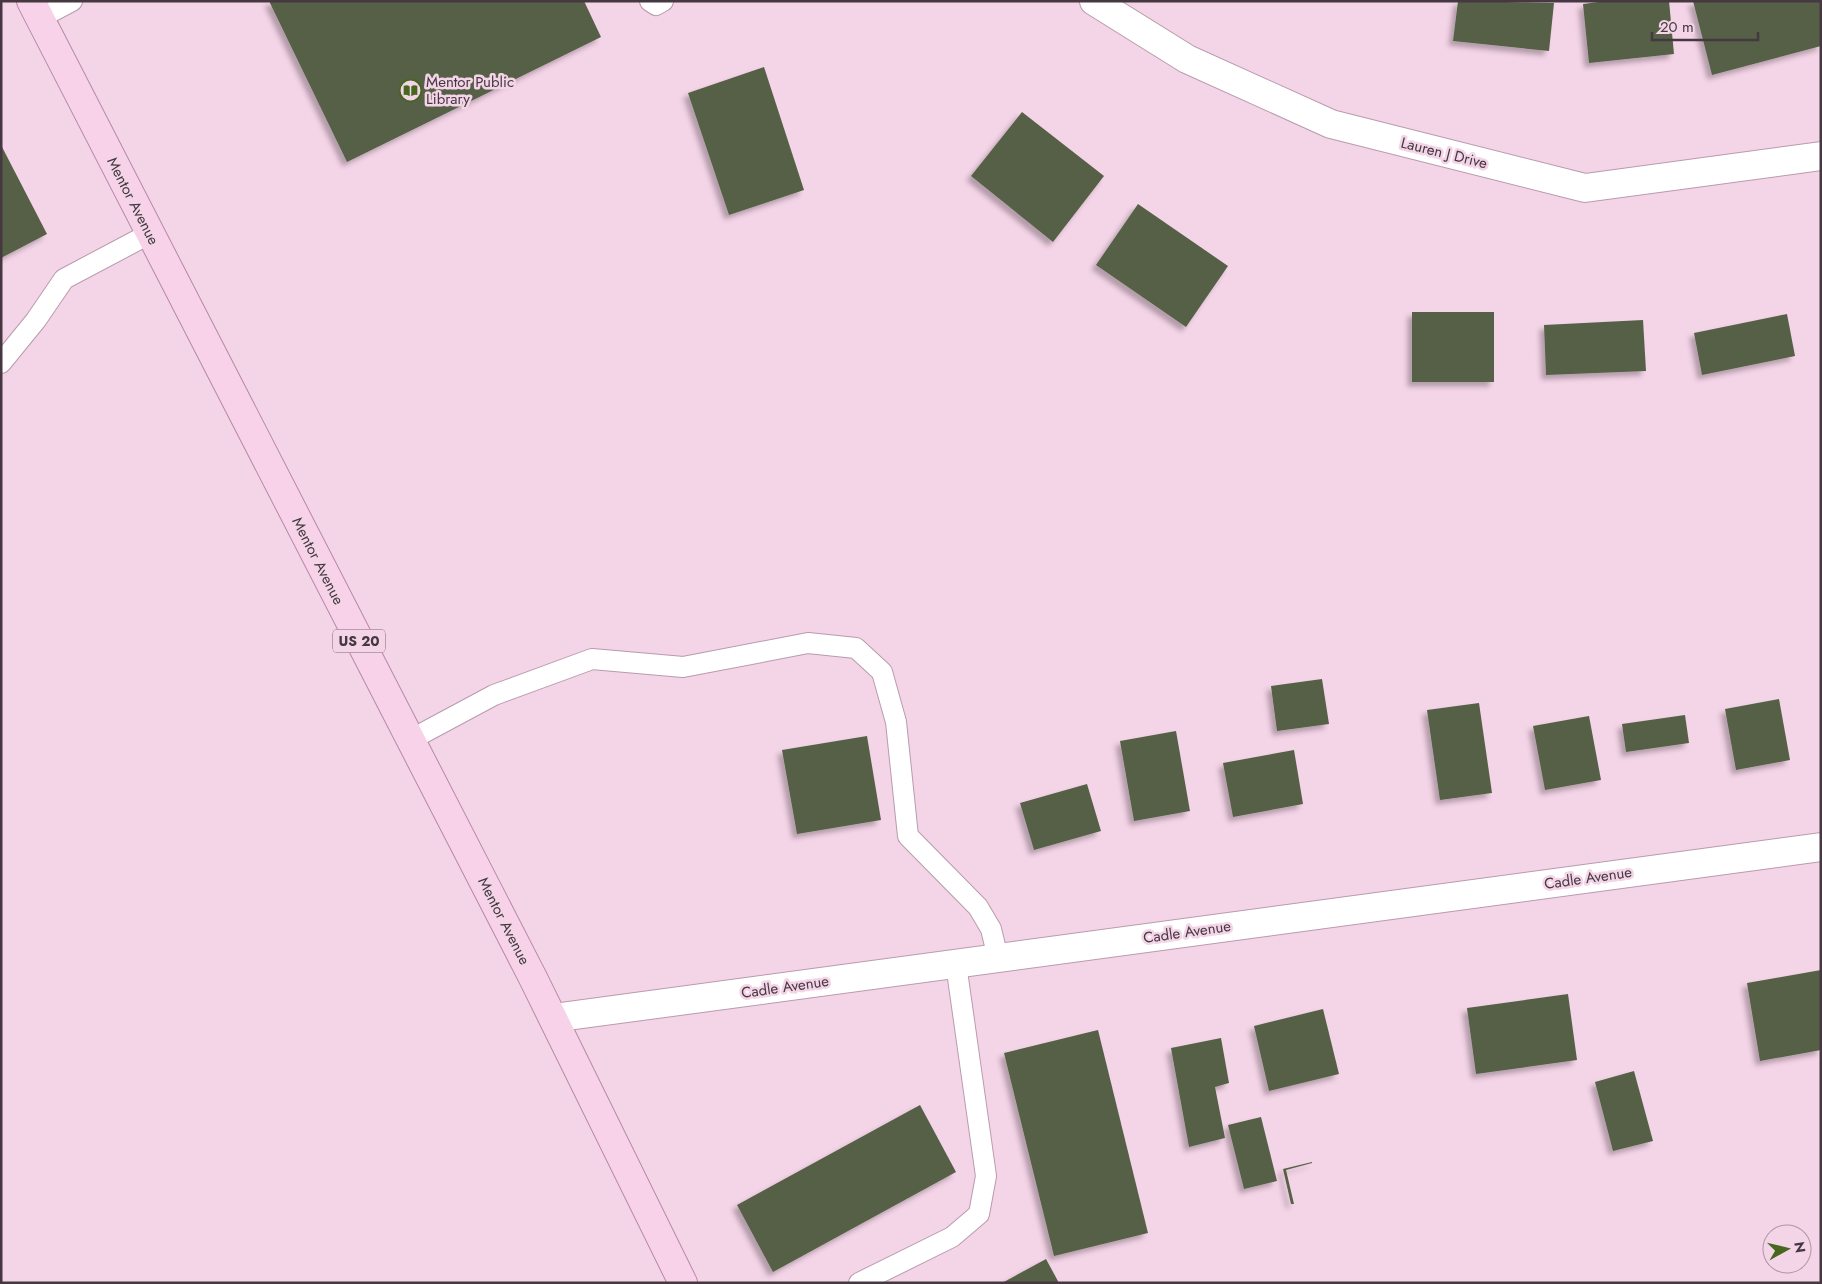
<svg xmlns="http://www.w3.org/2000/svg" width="1822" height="1284" viewBox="0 0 1822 1284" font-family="Jost,sans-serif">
	<defs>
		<filter id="shadow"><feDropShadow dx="-4.5" dy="4.5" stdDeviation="2.5" flood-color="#0004"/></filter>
	</defs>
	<rect width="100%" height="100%" fill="#f4d4e7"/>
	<g fill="#546147" filter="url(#shadow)">
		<polygon points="269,1 584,1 601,37 347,162"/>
		<polygon points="1458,1 1554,3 1549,51 1453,41"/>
		<polygon points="1606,1 1669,1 1674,54 1589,63 1583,4"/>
		<polygon points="1693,1 1821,1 1821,46 1712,75"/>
		<polygon points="764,67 804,190 729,215 688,93"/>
		<polygon points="1022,112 1104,176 1053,242 971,176"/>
		<polygon points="1,145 47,234 1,258"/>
		<polygon points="1138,204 1228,266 1186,327 1096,265"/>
		<rect x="1412" y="312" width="82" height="70"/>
		<polygon points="1787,314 1795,356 1702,375 1694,333"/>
		<polygon points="1643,320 1646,371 1546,375 1544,325"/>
		<polygon points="1322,679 1329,724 1277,731 1271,686"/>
		<polygon points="1779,699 1790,760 1736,770 1725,709"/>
		<polygon points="1479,703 1492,793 1440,800 1427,710"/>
		<polygon points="1685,715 1689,743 1626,752 1622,724"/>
		<polygon points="1589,716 1601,780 1545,790 1533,726"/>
		<polygon points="1176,731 1190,811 1134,821 1120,741"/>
		<polygon points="867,736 881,820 797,834 782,750"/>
		<polygon points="1294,750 1303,804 1233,817 1223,763"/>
		<polygon points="1087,784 1101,831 1034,850 1020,803"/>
		<polygon points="1821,970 1821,1050 1760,1061 1747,983"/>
		<polygon points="1568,994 1577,1060 1476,1074 1467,1008"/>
		<polygon points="1323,1009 1339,1074 1269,1091 1254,1026"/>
		<polygon points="1098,1030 1148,1233 1054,1256 1004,1053"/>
		<polygon points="1221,1038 1229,1083 1215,1087 1225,1138 1189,1147 1171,1048"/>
		<polygon points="1634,1071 1653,1141 1613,1151 1595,1082"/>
		<polygon points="920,1105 956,1172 773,1272 737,1205"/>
		<polygon points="1261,1117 1277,1181 1244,1189 1228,1125"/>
		<polygon points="1312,1162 1312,1163 1286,1170 1294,1204 1291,1204 1283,1169"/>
		<polygon points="1046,1259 1059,1283 1002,1283"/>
	</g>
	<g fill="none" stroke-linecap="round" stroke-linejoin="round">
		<defs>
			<g id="lane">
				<polyline points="650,1 656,5 663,1"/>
				<polyline points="40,18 72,1"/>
				<polyline points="1,363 36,320 64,279 149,234"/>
				<polyline points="410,740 494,695 592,659 683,667 808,643 856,648 882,672 896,722 908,836 978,907 991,929 998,958"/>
				<polyline points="859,1283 952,1237 979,1214 986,1176 956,964"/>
			</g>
			<g id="street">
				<polyline points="1094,1 1187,59 1331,124 1585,188 1821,156"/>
				<polyline points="553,1018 1821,847"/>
			</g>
			<polyline id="primary" points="31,1 533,978 683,1283"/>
		</defs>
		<use href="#lane" stroke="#b99bad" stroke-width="22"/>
		<use href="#street" stroke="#b99bad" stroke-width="30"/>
		<use href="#primary" stroke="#b689a5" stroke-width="30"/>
		<use href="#lane" stroke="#fff" stroke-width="20"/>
		<use href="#street" stroke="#fff" stroke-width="28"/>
		<use href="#primary" stroke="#f8d2e9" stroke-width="28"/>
	</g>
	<defs>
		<symbol id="library-ring" viewBox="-11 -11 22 22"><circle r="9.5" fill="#f4d4e7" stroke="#46671d" stroke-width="1.5"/><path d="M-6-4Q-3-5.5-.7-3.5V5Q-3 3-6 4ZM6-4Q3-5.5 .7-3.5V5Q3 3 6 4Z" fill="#46671d"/></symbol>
	</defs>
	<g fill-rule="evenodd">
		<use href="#library-ring" x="398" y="78" width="25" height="25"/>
	</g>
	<g text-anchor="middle" stroke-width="5" stroke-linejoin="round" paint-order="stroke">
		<rect fill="#f4d4e7" stroke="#7a6772" stroke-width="1" x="333" y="629.5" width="52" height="23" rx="4"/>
		<g font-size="14" font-weight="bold" fill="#453840">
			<text x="359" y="646">US 20</text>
		</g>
		<g font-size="15" fill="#453840" stroke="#f4d4e7" text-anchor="start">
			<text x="426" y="87">Mentor Public<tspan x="426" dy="17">Library</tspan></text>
		</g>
		<g font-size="15" fill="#453840" stroke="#f4d4e7">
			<text transform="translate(1444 153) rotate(14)" y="5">Lauren J Drive</text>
			<text transform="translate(133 201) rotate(63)" y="5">Mentor Avenue</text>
			<text transform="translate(318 561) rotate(63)" y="5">Mentor Avenue</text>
			<text transform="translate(1588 878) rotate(-8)" y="5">Cadle Avenue</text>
			<text transform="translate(504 921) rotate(63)" y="5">Mentor Avenue</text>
			<text transform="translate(1187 932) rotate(-8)" y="5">Cadle Avenue</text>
			<text transform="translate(785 987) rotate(-8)" y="5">Cadle Avenue</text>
		</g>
	</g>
	<rect width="1822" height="1284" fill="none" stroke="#453840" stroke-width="5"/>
	<g transform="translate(1787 1249) rotate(82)"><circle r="24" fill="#f4d4e7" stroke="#ae96a4"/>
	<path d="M0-4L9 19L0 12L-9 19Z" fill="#46671d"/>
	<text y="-8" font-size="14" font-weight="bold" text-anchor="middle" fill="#453840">N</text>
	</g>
	<path d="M1652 32v8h106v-8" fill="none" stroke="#453840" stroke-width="2.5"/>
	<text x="1660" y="32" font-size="15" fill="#453840" stroke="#f4d4e7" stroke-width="4" paint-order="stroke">20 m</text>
</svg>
